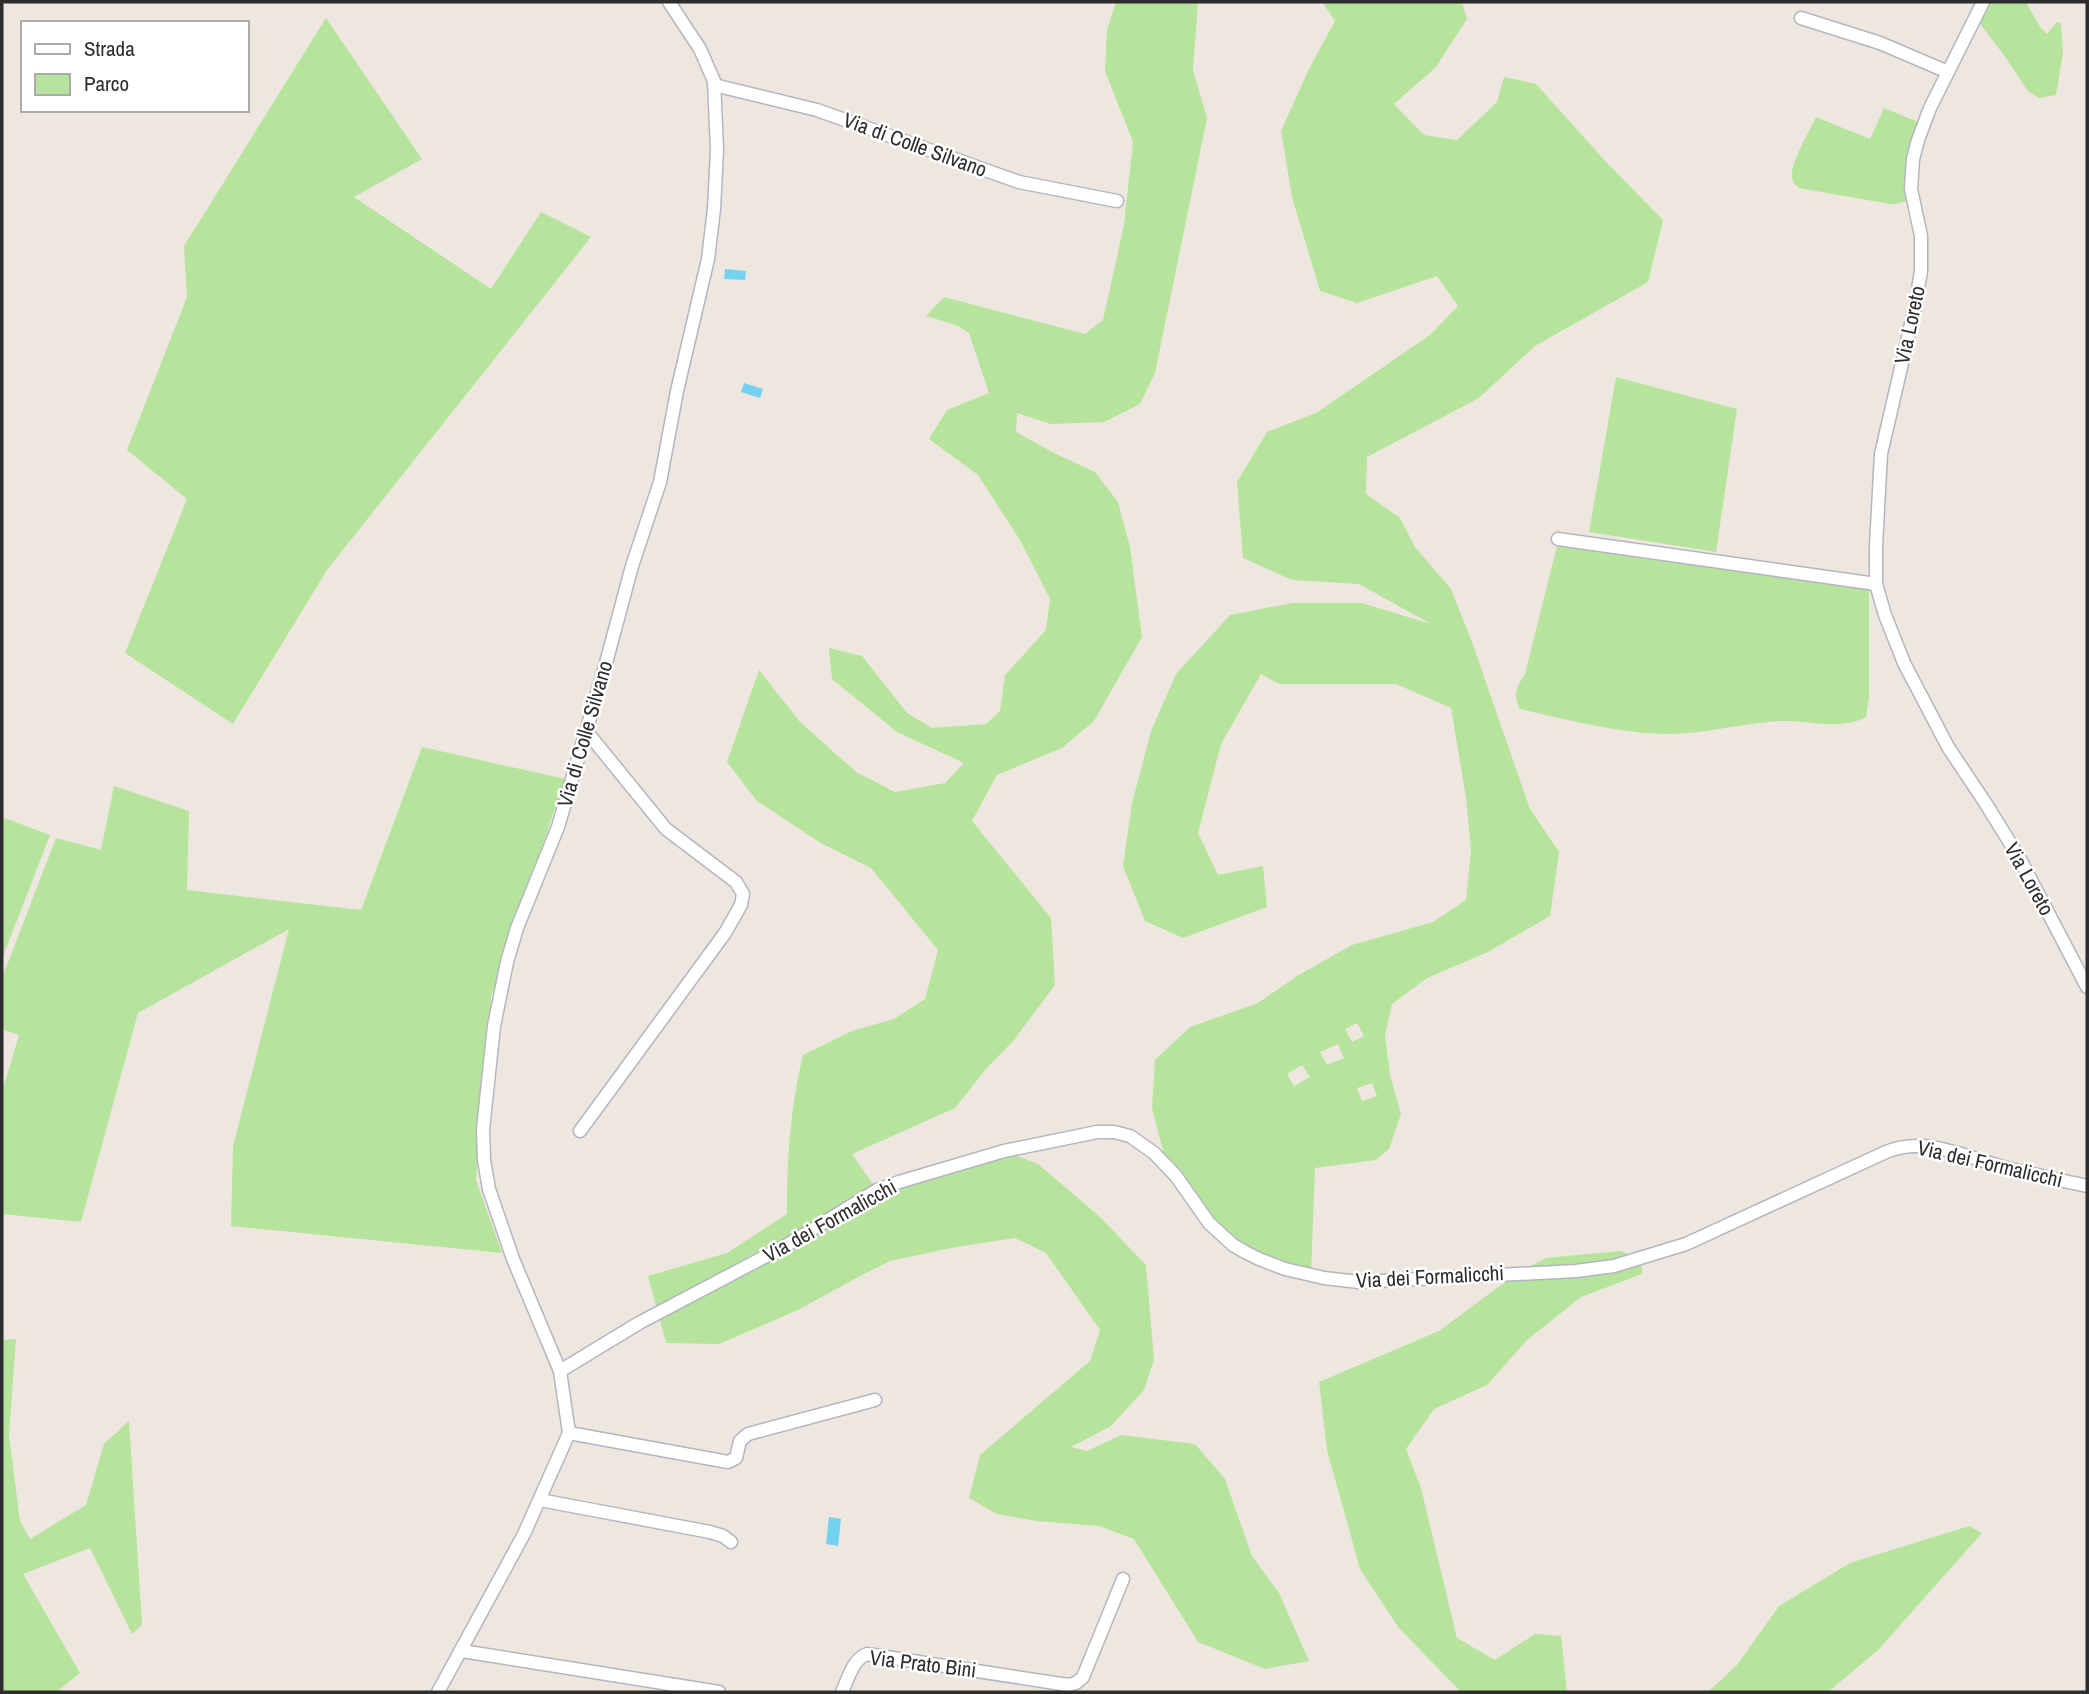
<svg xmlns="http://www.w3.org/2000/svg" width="2089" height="1694" viewBox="0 0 2089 1694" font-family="'Archivo Narrow',sans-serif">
	<rect width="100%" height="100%" fill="#eee7df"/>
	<g fill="#b7e49c" fill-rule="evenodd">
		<path d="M1116,2h82l-5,68 14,48 -52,255 -15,31 -36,18 -53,2 -34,-11 -1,19 38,21 41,19 23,30 12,45 12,90 -48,84 -32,27 -65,27 -25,46 79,97 4,67 -41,55 -28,29 -31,39 -103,46 25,36 127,-39 34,13 61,52 47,49 8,95 -10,30 -33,36 -40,21 16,4 34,-16 74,9 30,35 27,77 27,37 30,68 -44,8 -67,-27 -64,-103 -35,-13 -63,-5 -39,-7 -28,-16 11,-43 110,-94 10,-31 -54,-77 -31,-15 -64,10 -61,13 -30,15 -62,34 -79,34 -53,-1 -18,-67 79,-23 60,-39c0,-56 3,-104 16,-159l49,-24 42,-12 31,-20 13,-49 -67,-82 -52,-26 -62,-41 -30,-39 32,-92 41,52 56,50 39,20 50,-9 19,-20 -67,-31 -65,-53 -3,-31 33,8 45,57 25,15 54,-4 14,-13 5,-36 41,-45 4,-31 -30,-59 -42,-65 -49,-36 18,-29 42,-17 -20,-60 -13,-8 -30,-9 18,-19 141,37 18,-14 21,-95 9,-83 -28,-71 2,-41z"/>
		<path d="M1322,2h140l5,17 -31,48 -42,37 30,31 33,5 40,-38 7,-25 32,7 71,79 56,57 -15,62 -113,64 -56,52 -112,59 -1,37 34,24 15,29 36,42 21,53 58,167 29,43 -9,64 -62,36 -61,26 -35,26 -7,32 5,39 11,39 -12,35 -13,11 -61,8 -4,107 -78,-30 -66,-79 -15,-58 3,-48 35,-33 68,-24 39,-27 55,-31 81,-23 33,-22 5,-50 -5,-52 -15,-90 -55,-24h-117l-18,-10 -40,70 -23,89 20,42 45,-9 4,41 -84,31 -38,-17 -22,-55 9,-63 19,-72 25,-57 54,-59 62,-12h70l69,21 -72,-40 -67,-4 -49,-22 -6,-76 30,-50 49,-19 114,-78 28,-29 -21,-30 -80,27 -37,-12 -28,-94 -11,-66 28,-62 26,-48zM1357,1023l7,13 -12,6 -7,-13zM1338,1044l6,14 -17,7 -7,-13zM1302,1065l8,12 -16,9 -7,-12zM1372,1083l5,13 -15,5 -5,-13z"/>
		<polygon points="1986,2 2026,2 2040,27 2047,34 2057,22 2061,23 2063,52 2056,95 2039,98 2028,91 2006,58 1978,21"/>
		<polygon points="326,18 422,159 354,197 491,289 541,212 591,237 327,570 233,724 125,653 187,499 127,450 187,297 184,246"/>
		<path d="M1884,108l34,14 -12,32 1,43 -1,4 -10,3h-6l-91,-16c-5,-4 -8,-8 -7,-14 0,-14 18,-44 24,-57l54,22z"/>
		<polygon points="1616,377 1737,409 1716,552 1589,532"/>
		<path d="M1558,542l311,47v108l-3,20c-26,14 -58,3 -85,4 -39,2 -80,14 -118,13 -48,-2 -96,-14 -143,-25 -8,-15 -3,-22 5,-35z"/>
		<polygon points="422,747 565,779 491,997 476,1180 502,1253 231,1226 233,1146 289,929 138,1013 81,1222 2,1214 2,1092 19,1035 2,1029 2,978 56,838 101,850 114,786 189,811 187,890 361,910"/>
		<polygon points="2,817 50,835 2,959"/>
		<polygon points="1620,1251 1641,1259 1642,1274 1581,1297 1527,1340 1487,1385 1434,1409 1406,1449 1421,1488 1457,1638 1495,1660 1535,1634 1561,1636 1567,1692 1461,1692 1398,1627 1360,1569 1327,1450 1319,1382 1439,1331 1517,1273 1546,1258"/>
		<polygon points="16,1339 9,1435 20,1521 30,1539 86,1505 104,1444 129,1421 142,1625 132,1634 90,1548 23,1574 80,1673 56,1692 2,1692 2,1340"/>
		<polygon points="1969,1526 1982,1533 1878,1650 1828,1692 1708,1692 1737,1665 1779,1606 1850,1563"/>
	</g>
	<g fill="#73d2ef">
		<polygon points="725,269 746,271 745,280 724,279"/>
		<polygon points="744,383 763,389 760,398 741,392"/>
		<polygon points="829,1517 841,1519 838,1546 826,1544"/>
	</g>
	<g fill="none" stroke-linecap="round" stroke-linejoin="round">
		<defs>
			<g id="minor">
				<polyline points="1983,2 1930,108 1918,140 1913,159 1911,189 1921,236 1921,271 1915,307 1881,454 1876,546 1876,584 1885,615 1904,663 1948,747 1986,804 2020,859 2087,987"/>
				<polyline points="1801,18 1880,43 1948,72"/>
				<polyline points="714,85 817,110 1019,182 1117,201"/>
				<polyline points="1558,539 1876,584"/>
				<polyline points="580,1131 725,933 741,905 743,894 736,882 666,829 587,732"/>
				<path d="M560,1371l79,-48 148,-78 90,-55 22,-8 105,-31 93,-19h17l16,4 24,17 22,23 33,47 24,22 12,7 14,7 26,10 39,9 35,4 217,-11 38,-5 72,-22 200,-92c39,-17 82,6 121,16 27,7 53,12 80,18"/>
				<polyline points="569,1433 728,1462 736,1458 740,1441 748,1434 875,1400"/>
				<polyline points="540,1500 710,1532 723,1536 731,1542"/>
				<polyline points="462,1651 719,1692"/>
				<polyline points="438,1692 524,1534 569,1433 560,1371 513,1259 489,1189 484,1160 483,1129 494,1026 507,962 517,928 558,827 606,663 632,566 660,482 677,391 708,259 714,209 717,150 714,81 700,49 669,2"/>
				<path d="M842,1692c6,-13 11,-33 25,-38l201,31 8,-2 7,-6 40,-98"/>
			</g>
		</defs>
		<use href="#minor" stroke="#b3b6c0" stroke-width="15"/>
		<use href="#minor" stroke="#fff" stroke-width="12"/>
	</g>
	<g text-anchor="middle" stroke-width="5" stroke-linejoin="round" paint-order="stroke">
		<g font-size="21" fill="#2d2d2d" stroke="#fff">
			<text transform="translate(915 145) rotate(20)" y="7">Via di Colle Silvano</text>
			<text transform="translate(1910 325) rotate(-78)" y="7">Via Loreto</text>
			<text transform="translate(585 734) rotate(-74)" y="7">Via di Colle Silvano</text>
			<text transform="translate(2029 879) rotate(61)" y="7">Via Loreto</text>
			<text transform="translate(1990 1164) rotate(13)" y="7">Via dei Formalicchi</text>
			<text transform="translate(830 1221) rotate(-29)" y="7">Via dei Formalicchi</text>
			<text transform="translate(1430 1277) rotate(-3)" y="7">Via dei Formalicchi</text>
			<text transform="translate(923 1664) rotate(7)" y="7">Via Prato Bini</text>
		</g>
	</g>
	<rect width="2089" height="1694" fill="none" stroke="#2d2d2d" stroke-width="7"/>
	<rect x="21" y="21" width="228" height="91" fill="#ffffff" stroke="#ababab" stroke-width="2"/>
	<rect x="35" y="44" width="35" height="10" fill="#ffffff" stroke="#ababab" stroke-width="2"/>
	<text x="84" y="56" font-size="21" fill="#2d2d2d">Strada</text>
	<rect x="35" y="74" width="35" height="21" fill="#b7e49c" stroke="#ababab" stroke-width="2"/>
	<text x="84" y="91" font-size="21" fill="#2d2d2d">Parco</text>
</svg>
